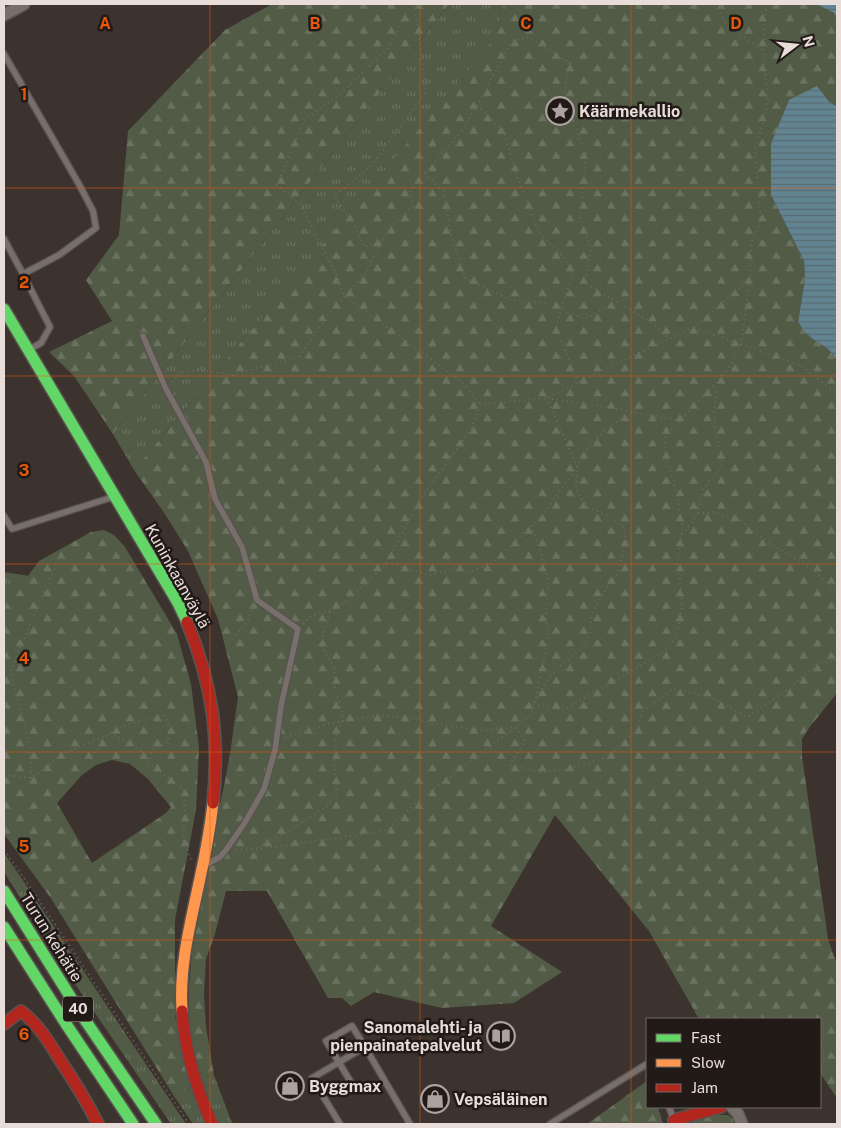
<svg xmlns="http://www.w3.org/2000/svg" width="841" height="1128" viewBox="0 0 841 1128" font-family="'Public Sans',sans-serif">
	<defs>
		<pattern id="grass-tufts" width="24" height="20" patternUnits="userSpaceOnUse" patternTransform="scale(1.25)"><rect width="24" height="20" fill="#515b46"/><path d="M3 7l-1-3M5 7V3M7 7l1-3M15 17l-1-3M17 17v-4M19 17l1-3" fill="none" stroke="#6a7260"/></pattern>
		<pattern id="forest-firs" width="22" height="20" patternUnits="userSpaceOnUse" patternTransform="scale(1.25)"><rect width="22" height="20" fill="#515b46"/><path d="M5 1l3.5 6h-7zM16 11l3.5 6h-7z" fill="#6a7260"/></pattern>
		<pattern id="water-rules" width="6" height="5" patternUnits="userSpaceOnUse" patternTransform="scale(1.25)"><rect width="6" height="5" fill="#628390"/><path d="M0 2.5h6" fill="none" stroke="#586c74"/></pattern>
	</defs>
	<rect width="100%" height="100%" fill="#3c332f"/>
	<g fill="url(#grass-tufts)">
		<polygon points="449,4 504,4 493,42 134,470 113,434"/>
		<polygon points="4,572 29,576 4,608"/>
		<polygon points="4,853 22,879 186,1124 171,1124 71,978 4,872"/>
		<polygon points="214,1075 230,1118 233,1124 218,1124 201,1076"/>
		<polygon points="191,1088 206,1124 193,1124 174,1096"/>
	</g>
	<g fill="url(#forest-firs)" fill-rule="evenodd">
		<polygon points="272,4 449,4 113,434 74,376 49,352 112,321 86,280 119,235 128,131 225,30"/>
		<path d="M504,4h312l18,9 3,6v87l-7,-3 -59,92 33,66 1,18 -7,43c3,4 6,10 10,13 10,10 25,12 29,28v330l-28,35 -7,11v17l26,183 9,25v134l-17,-25v-54h-121l-50,-88 -94,-116 -64,111 71,46 -48,31 -72,5 -68,-16 -23,14 -9,-8h-14l-61,-107h-41l-11,43 -9,25 -2,34 2,34 8,48 -13,1 -6,-22 -6,-31v-37l3,-35 25,-133 7,-32 6,-32 8,-57 -20,-78 -30,-68 -23,-37 -31,-44 358,-428z"/>
		<path d="M104,530l10,5 11,12 52,87 14,50 8,63 -3,63 -21,110v97l16,71 -17,8 -124,-199 -46,-63v-226l35,-47 52,-29zM112,760l18,4 18,15 23,28 -5,6 -74,50 -35,-60 25,-28 14,-10z"/>
		<polygon points="647,1081 647,1107 658,1107 663,1124 587,1124"/>
		<polygon points="716,1115 728,1115 737,1122 738,1124 690,1124 694,1121"/>
	</g>
	<g fill="url(#water-rules)">
		<polygon points="816,4 837,4 837,19 834,13"/>
		<path d="M817,86l13,17 7,3v257c-4,-16 -19,-18 -29,-28 -4,-3 -7,-9 -10,-13l7,-43 -1,-18 -33,-66v-51l18,-44z"/>
	</g>
	<g fill="none" stroke-linecap="round" stroke-linejoin="round">
		<defs>
			<g id="lane">
				<polyline points="4,54 80,186 93,211 96,228 59,255 23,274 4,239"/>
				<polyline points="23,274 50,327 41,343 30,349"/>
				<polyline points="143,336 166,389 206,462 215,499 242,547 257,600 298,629 281,706 275,750 264,789 244,824 226,850 220,857 205,865"/>
				<polyline points="4,516 12,529 113,497"/>
				<polyline points="352,1084 326,1041 352,1026 365,1047"/>
				<polyline points="669,1107 674,1120"/>
				<polyline points="340,1124 312,1078 365,1047 410,1124"/>
				<polyline points="550,1124 647,1064"/>
			</g>
			<g id="street">
				<polyline points="4,15 24,4"/>
				<polyline points="732,1107 738,1114 742,1124"/>
			</g>
			<g id="fast">
				<polyline points="4,309 178,603 187,622"/>
				<polyline points="4,891 83,1017 156,1124"/>
				<polyline points="4,927 68,1027 133,1124"/>
			</g>
			<path id="slow" d="M182,1011c-3,-44 8,-86 17,-128 6,-27 11,-53 14,-80"/>
			<g id="jam">
				<path d="M187,622c25,61 33,115 26,181"/>
				<path d="M182,1011c3,40 14,77 30,113"/>
				<path d="M4,1024l17,-13c17,13 28,31 39,49 14,21 27,42 38,64"/>
				<polyline points="675,1124 674,1120 721,1107"/>
			</g>
		</defs>
		<use href="#lane" stroke="#5a524f" stroke-width="8"/>
		<use href="#street" stroke="#5a524f" stroke-width="14"/>
		<use href="#fast" stroke="#5a524f" stroke-width="14"/>
		<use href="#slow" stroke="#5a524f" stroke-width="14"/>
		<use href="#jam" stroke="#5a524f" stroke-width="14"/>
		<g stroke="#6f6966" stroke-width="2" stroke-dasharray="1 4" stroke-linecap="butt">
			<polyline points="411,4 389,47 340,94 304,120 277,185 300,204 336,274 344,296 461,381 480,404"/>
			<polyline points="715,4 724,20 763,52"/>
			<polyline points="766,4 763,52 768,102 755,150 761,220 751,244 750,279 741,344 800,365 837,394"/>
			<polyline points="425,173 443,191 452,238 465,278 510,300 546,303 585,319 617,302"/>
			<polyline points="381,241 364,247 352,221 334,196 371,166 426,92 417,21 412,4"/>
			<polyline points="172,382 180,372 203,370 232,375 299,357 330,312 364,276 388,229 413,206 410,190 462,131 477,105"/>
			<polyline points="578,383 556,326 574,268 539,232 516,174 504,132 477,105 513,40 528,37 570,63 563,99 586,153 580,218 591,248 585,283 649,321 669,338"/>
			<polyline points="547,398 612,408 680,421"/>
			<polyline points="698,513 715,512 741,520 752,531 816,572 837,593"/>
			<polyline points="682,534 691,524 698,513 703,490 708,482 721,468 722,455 716,436 714,412 717,382"/>
			<polyline points="387,563 431,575 457,567 467,573 493,563 532,525 543,515 577,467 547,398"/>
			<polyline points="303,624 311,616 337,609 384,567 420,500 471,429 481,404 547,398 602,370 693,328 750,279"/>
			<polyline points="232,639 247,623 254,606"/>
			<polyline points="534,702 546,682 560,666 583,647 590,632 592,613 604,592 618,573 626,539 623,527 609,516 586,506 576,490 577,467 588,448 603,432 619,420 634,412"/>
			<polyline points="533,704 564,710 662,653 676,638 682,605 681,587 677,565 683,526 674,481 664,454 666,435 717,382 729,368 741,344 693,328"/>
			<polyline points="110,733 140,749 148,762"/>
			<polyline points="285,737 329,724 378,715 416,719 434,724 485,731 515,727 525,741 510,765 539,772 566,770 609,757 637,730 642,712 674,688 717,700 747,717 790,688 817,664 837,660"/>
			<polyline points="4,775 31,778 64,753 106,736 124,725 164,716 171,729 168,742 152,750 148,762 183,789 185,812 183,840 191,859"/>
			<polyline points="31,778 30,744 10,672 61,552"/>
			<polyline points="258,847 284,834 326,807 337,794 334,768 336,753 335,739 342,722 342,709 340,703 335,691 334,667 321,646 324,632 331,610"/>
			<polyline points="4,850 26,881 189,1124"/>
			<polyline points="236,850 276,847 387,830 421,798 457,772 532,714 548,642 546,610 548,579 532,525"/>
		</g>
		<use href="#lane" stroke="#776f6c" stroke-width="5.5"/>
		<use href="#street" stroke="#776f6c" stroke-width="11"/>
		<use href="#fast" stroke="#63d668" stroke-width="11"/>
		<use href="#slow" stroke="#ff974d" stroke-width="11"/>
		<use href="#jam" stroke="#b3261e" stroke-width="11"/>
	</g>
	<path fill="none" stroke="#e8590c" stroke-width="1" stroke-opacity="0.55" d="M210,4v1120M420,4v1120M631,4v1120M4,188h833M4,376h833M4,564h833M4,752h833M4,940h833"/>
	<defs>
		<symbol id="sight-ring" viewBox="-11 -11 22 22"><circle r="9.5" fill="#221a17" stroke="#aca29e" stroke-width="1.5"/><path d="M0-6L1.8-2.2L6-1.7L2.9 1.2L3.7 5.4L0 3.3L-3.7 5.4L-2.9 1.2L-6-1.7L-1.8-2.2Z" fill="#aca29e"/></symbol>
		<symbol id="library-ring" viewBox="-11 -11 22 22"><circle r="9.5" fill="#221a17" stroke="#aca29e" stroke-width="1.5"/><path d="M-6-4Q-3-5.5-.7-3.5V5Q-3 3-6 4ZM6-4Q3-5.5 .7-3.5V5Q3 3 6 4Z" fill="#aca29e"/></symbol>
		<symbol id="shop-ring" viewBox="-11 -11 22 22"><circle r="9.5" fill="#221a17" stroke="#aca29e" stroke-width="1.5"/><path d="M-5-2.5h2.3a2.7 3.5 0 0 1 5.4 0H5L5.5 6h-11ZM-1.5-2.5h3a1.5 2.3 0 0 0-3 0Z" fill="#aca29e"/></symbol>
	</defs>
	<g fill-rule="evenodd">
		<use href="#sight-ring" x="544" y="95" width="32" height="32"/>
		<use href="#library-ring" x="485" y="1020" width="32" height="32"/>
		<use href="#shop-ring" x="274" y="1070" width="32" height="32"/>
		<use href="#shop-ring" x="419" y="1083" width="32" height="32"/>
	</g>
	<g text-anchor="middle" stroke-width="5" stroke-linejoin="round" paint-order="stroke">
		<rect fill="#221a17" stroke="#ada29f" stroke-width="1" x="63" y="996.5" width="30" height="25" rx="4"/>
		<g font-size="15" font-weight="bold" fill="#e8ddd9">
			<text x="78" y="1014">40</text>
		</g>
		<g font-size="16" font-weight="bold" fill="#e8ddd9" stroke="#221a17" text-anchor="start">
			<text x="579" y="117">Käärmekallio</text>
			<text x="482" y="1033" text-anchor="end">Sanomalehti- ja<tspan x="482" dy="18">pienpainatepalvelut</tspan></text>
			<text x="309" y="1092">Byggmax</text>
			<text x="454" y="1105">Vepsäläinen</text>
		</g>
		<g font-size="16" fill="#e8ddd9" stroke="#221a17">
			<text transform="translate(178 576) rotate(61)" y="6">Kuninkaanväylä</text>
			<text transform="translate(52 937) rotate(58)" y="6">Turun kehätie</text>
		</g>
	</g>
	<g font-size="16" text-anchor="middle" font-weight="bold" fill="#e8590c" stroke="#221a17" stroke-width="5" stroke-linejoin="round" paint-order="stroke">
		<text x="105" y="29">A</text>
		<text x="315" y="29">B</text>
		<text x="526" y="29">C</text>
		<text x="736" y="29">D</text>
		<text x="24" y="100">1</text>
		<text x="24" y="288">2</text>
		<text x="24" y="476">3</text>
		<text x="24" y="664">4</text>
		<text x="24" y="852">5</text>
		<text x="24" y="1040">6</text>
	</g>
	<rect width="841" height="1128" fill="none" stroke="#e8ddd9" stroke-width="10"/>
	<rect x="646" y="1018" width="175" height="90" fill="#221a17" stroke="#716865"/>
	<rect x="656" y="1034" width="25" height="8" fill="#63d668" stroke="#716865"/>
	<text x="691" y="1043" font-size="15" fill="#e8ddd9">Fast</text>
	<rect x="656" y="1059" width="25" height="8" fill="#ff974d" stroke="#716865"/>
	<text x="691" y="1068" font-size="15" fill="#e8ddd9">Slow</text>
	<rect x="656" y="1084" width="25" height="8" fill="#b3261e" stroke="#716865"/>
	<text x="691" y="1093" font-size="15" fill="#e8ddd9">Jam</text>
	<g transform="translate(796 45) rotate(74)" stroke="#221a17" stroke-width="4" paint-order="stroke">
	<path d="M0-4L9 19L0 12L-9 19Z" fill="#e8ddd9"/>
	<text y="-8" font-size="14" font-weight="bold" text-anchor="middle" fill="#e8ddd9">N</text>
	</g>
</svg>
